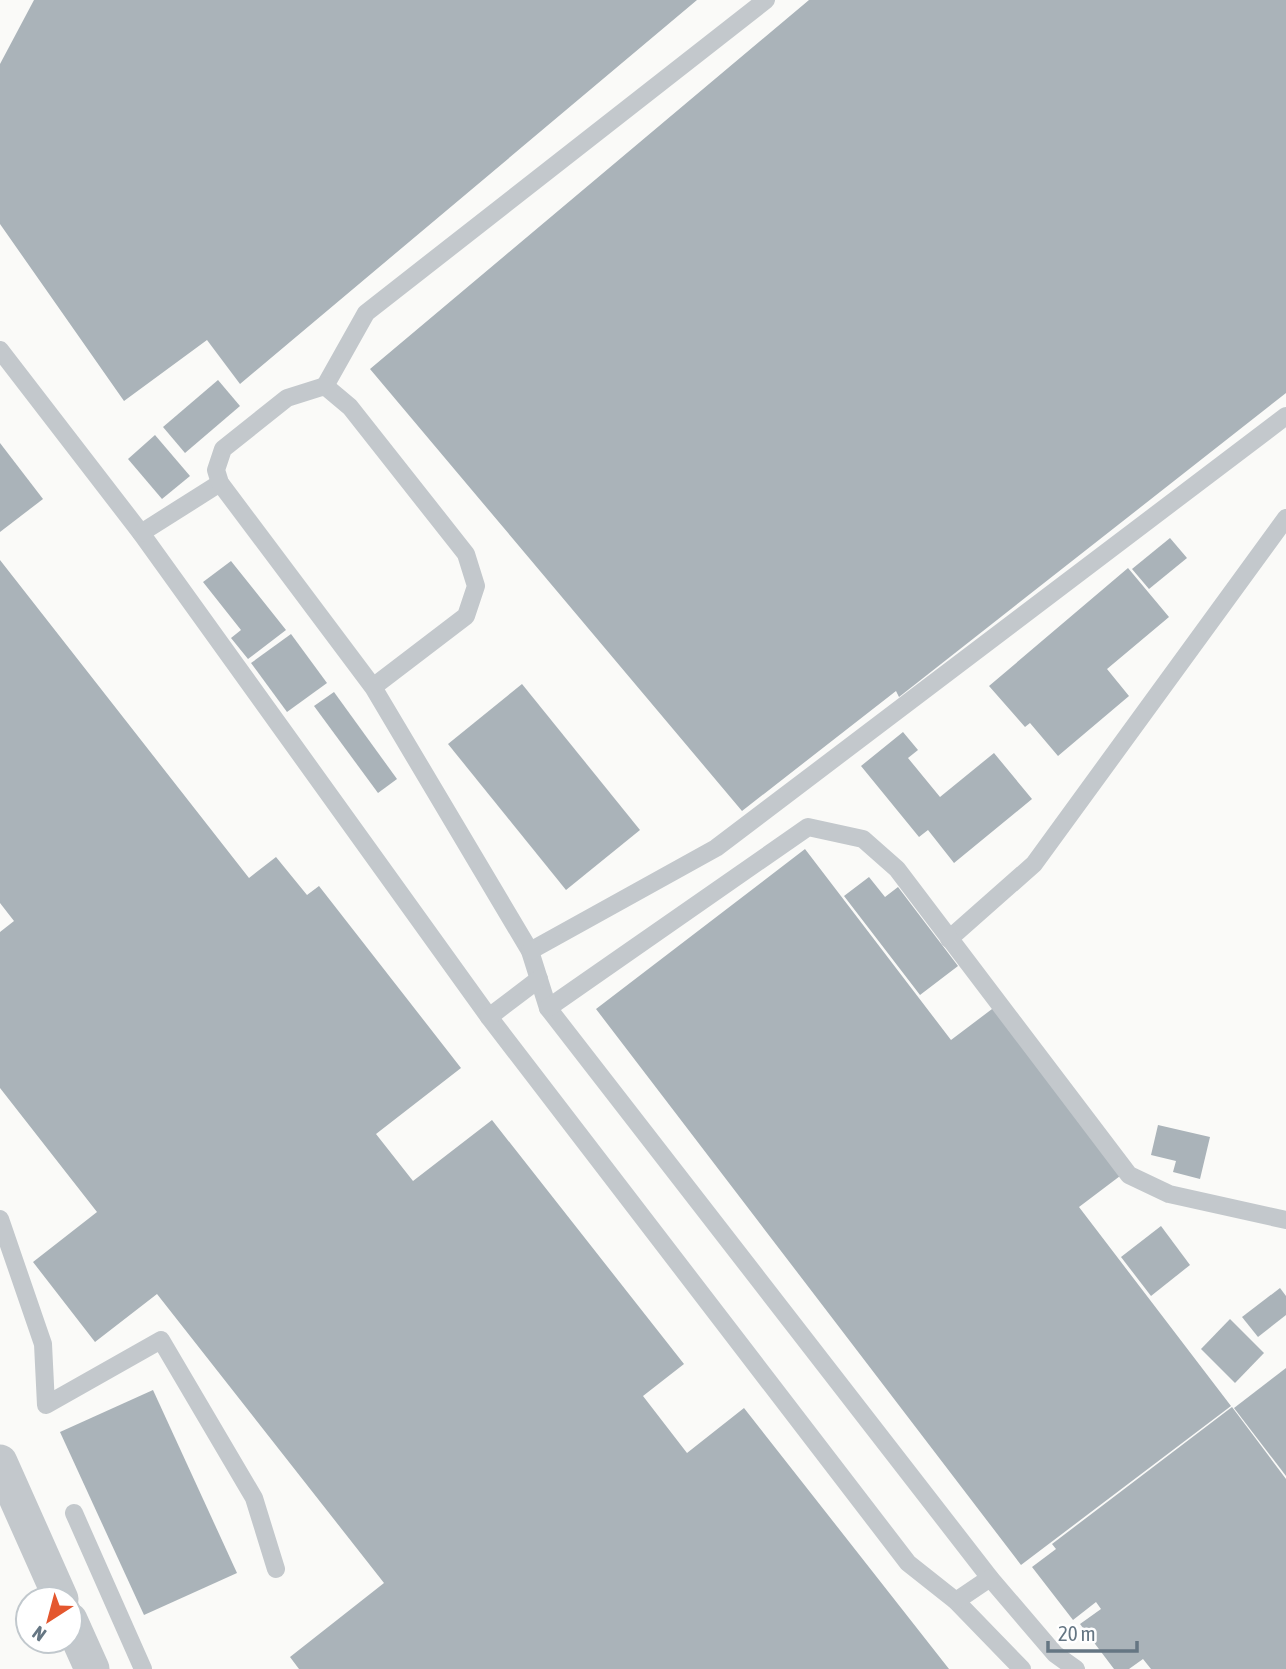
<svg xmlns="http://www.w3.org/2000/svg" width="1286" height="1669" viewBox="0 0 1286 1669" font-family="'Asap Condensed',sans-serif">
	<rect width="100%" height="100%" fill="#fafaf8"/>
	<g fill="#aab3b9">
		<polygon points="34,0 697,0 240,384 207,340 124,401 0,224 0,64"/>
		<polygon points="809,0 1286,0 1286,393 899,697 896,691 742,811 370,369"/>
		<polygon points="218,380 240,406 185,453 163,427"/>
		<polygon points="155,435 190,476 162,499 128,459"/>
		<polygon points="0,443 43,499 0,532"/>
		<polygon points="1170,538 1187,558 1149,589 1132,569"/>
		<polygon points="0,560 249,878 276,857 307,895 319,886 461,1068 376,1134 413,1181 492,1120 684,1364 643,1396 687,1453 744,1408 949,1669 299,1669 290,1657 384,1583 157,1294 95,1342 33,1262 97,1212 0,1088 0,932 14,921 0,903"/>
		<polygon points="231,561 286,630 248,659 231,638 241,630 203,582"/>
		<polygon points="1128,568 1169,617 1107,669 1129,696 1058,756 1030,723 1025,727 989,686"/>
		<polygon points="291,634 327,683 287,712 251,663"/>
		<polygon points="522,684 640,830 566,890 448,744"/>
		<polygon points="334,692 397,779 378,793 314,706"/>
		<polygon points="903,732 918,750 908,758 940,797 994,753 1032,799 954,863 928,830 919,837 861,766"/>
		<polygon points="805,849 951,1040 996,1006 1124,1173 1079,1207 1231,1406 1021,1565 596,1009"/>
		<polygon points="869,877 885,897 898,887 958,966 920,995 844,896"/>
		<polygon points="1158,1125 1210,1137 1200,1179 1173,1172 1176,1161 1151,1155"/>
		<polygon points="1161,1226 1190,1265 1151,1296 1121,1257"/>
		<polygon points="1280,1288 1286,1296 1286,1315 1258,1337 1242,1317"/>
		<polygon points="1230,1319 1264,1353 1235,1383 1201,1349"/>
		<polygon points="1286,1368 1286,1476 1234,1408"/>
		<polygon points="153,1390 237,1573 144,1615 60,1432"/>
		<polygon points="1232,1407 1286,1479 1286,1669 1151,1669 1143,1659 1129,1669 1114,1669 1080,1624 1101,1609 1096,1602 1073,1620 1032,1567 1056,1549 1052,1544"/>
	</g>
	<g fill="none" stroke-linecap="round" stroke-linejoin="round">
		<g stroke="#c3c8cc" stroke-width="18">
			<polyline points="0,350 141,533 489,1017 908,1563 956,1601 1022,1669"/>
			<polyline points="325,386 366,313 766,0"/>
			<polyline points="141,533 220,483"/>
			<polyline points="373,687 466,616 476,586 466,554 350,407 325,386 287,398 223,449 216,470 220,483 373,687 530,951 548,1008 990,1578 1055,1654 1076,1669"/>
			<polyline points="949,939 1034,864 1286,518"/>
			<polyline points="530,951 716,848 1286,416"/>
			<polyline points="548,1008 808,827 863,839 897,869 1129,1175 1169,1194 1286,1220"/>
			<polyline points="489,1017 539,979"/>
			<polyline points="0,1219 43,1344 46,1405 161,1340 254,1498 276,1569"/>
			<polyline points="74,1513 143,1669"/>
			<polyline points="956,1601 990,1578"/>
		</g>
		<g stroke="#c3c8cc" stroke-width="35">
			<polyline points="0,1462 61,1599"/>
			<polyline points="70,1620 92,1669"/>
		</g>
	</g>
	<g transform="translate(49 1620) rotate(216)"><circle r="33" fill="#ffffff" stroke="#c1c8cd" stroke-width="2"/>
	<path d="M0-5L12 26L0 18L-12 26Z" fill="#e4572e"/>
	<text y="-10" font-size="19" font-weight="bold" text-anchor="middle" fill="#657683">N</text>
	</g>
	<path d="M1048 1641v10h89v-10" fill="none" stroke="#657683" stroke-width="3.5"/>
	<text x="1058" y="1641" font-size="21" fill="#657683" stroke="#ffffff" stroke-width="5" paint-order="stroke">20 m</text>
</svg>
